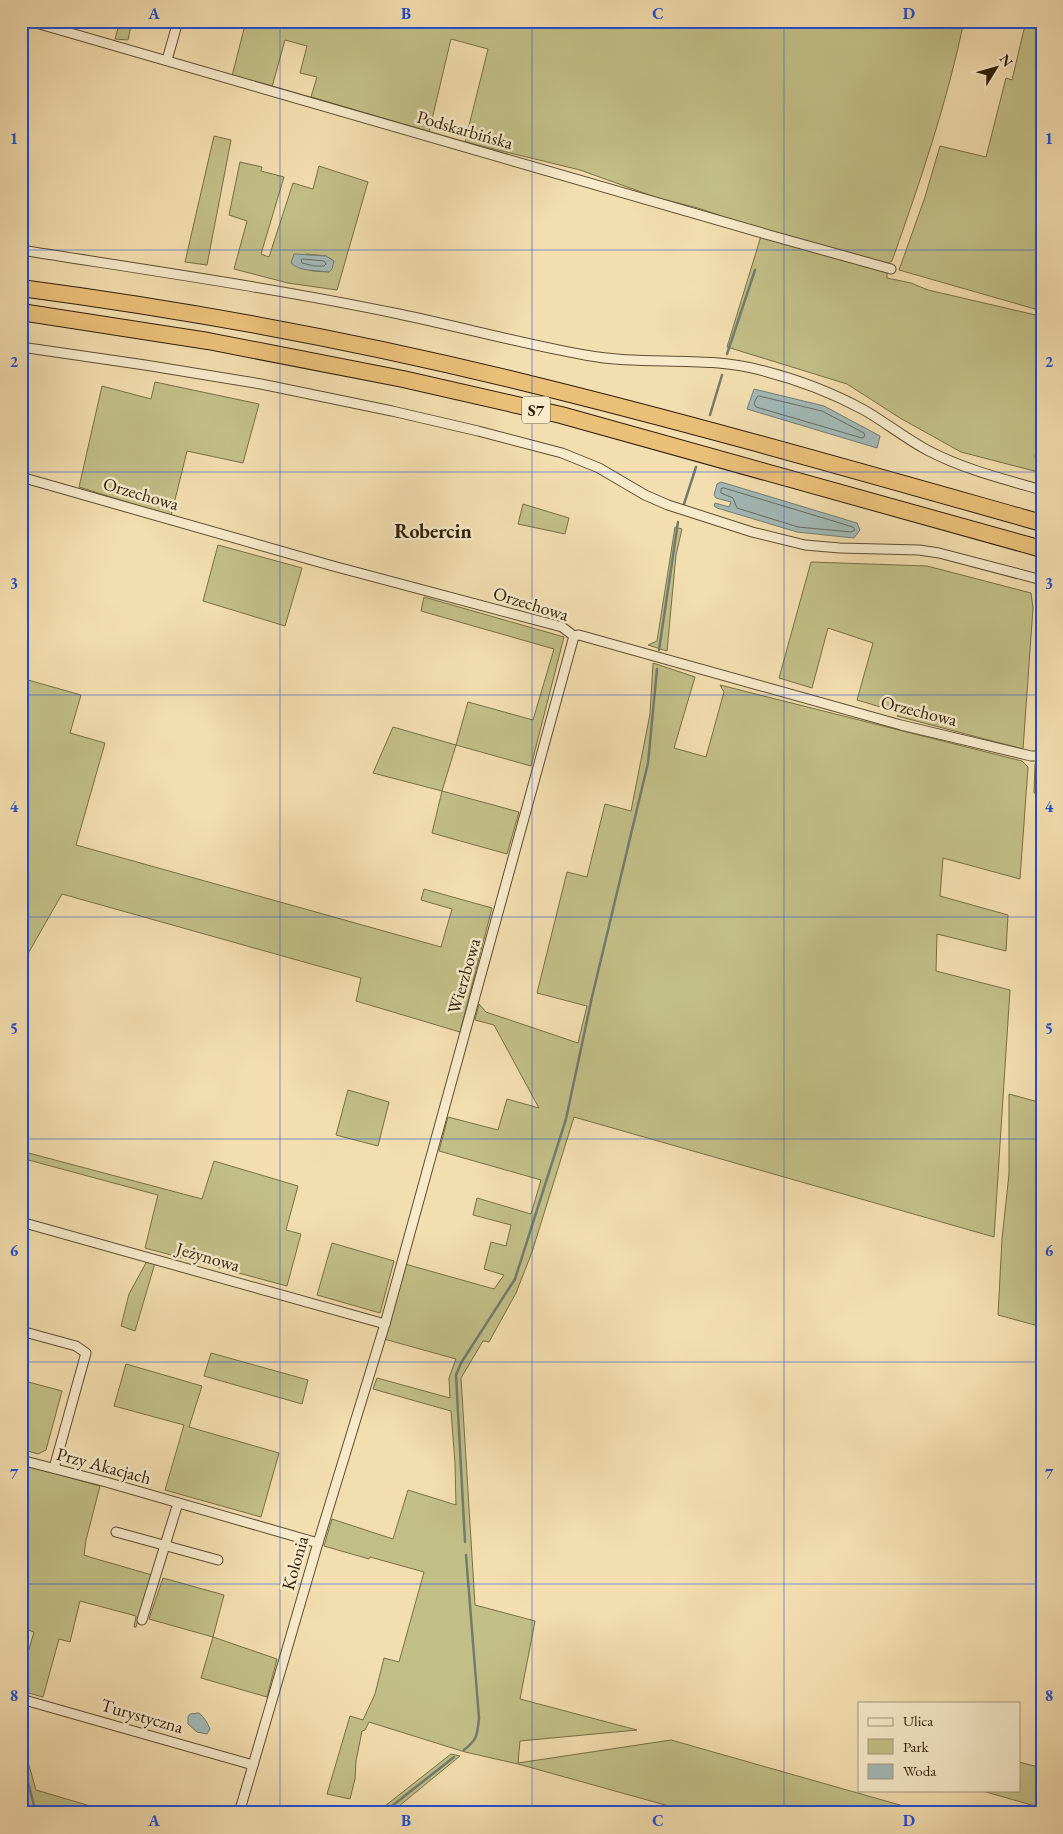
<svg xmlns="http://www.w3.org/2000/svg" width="1063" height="1834" viewBox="0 0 1063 1834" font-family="'EB Garamond',serif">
	<rect width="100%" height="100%" fill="#f3deaf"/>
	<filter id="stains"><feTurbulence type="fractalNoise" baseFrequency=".004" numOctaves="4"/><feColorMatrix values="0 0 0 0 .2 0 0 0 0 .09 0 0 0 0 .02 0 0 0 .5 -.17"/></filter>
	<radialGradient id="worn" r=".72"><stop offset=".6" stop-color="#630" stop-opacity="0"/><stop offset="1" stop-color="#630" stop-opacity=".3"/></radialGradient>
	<g fill="#c2bf86" stroke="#786e46" fill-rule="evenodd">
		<polygon points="120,21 132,21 128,40 115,39"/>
		<path d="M246,21h718c-17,82 -44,161 -72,240l-6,4 -108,-30 -80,-27 -40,-10 -78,-28 -115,-28 23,-93 -37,-10 -22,93 -118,-35 6,-20 -17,-4 7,-27 -22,-6 -13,47 -40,-11z"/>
		<polygon points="1026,21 1042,21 1042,311 899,270 925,197 940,146 986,157 1006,78 1012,80"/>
		<polygon points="214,136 231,140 207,265 185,262"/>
		<path d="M240,162l22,5 -1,4 23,6 -23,77 8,3 24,-74 20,6 6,-23 49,16 -31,108 -49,-7 -54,-14 13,-48 -18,-6zM306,254l20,2 8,5 -5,11 -16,-1 -13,-3z"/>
		<polygon points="761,236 887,272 887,278 911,283 928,290 1040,316 1042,318 1042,420 1041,438 1035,456 1038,472 961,452 900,418 847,384 727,347"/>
		<polygon points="155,382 259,404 243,463 187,451 171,516 79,487 102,386 151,399"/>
		<polygon points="523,504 569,518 565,534 518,524"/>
		<polygon points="675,527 682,529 676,555 667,651 648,645 657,641"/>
		<polygon points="218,545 302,568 285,626 203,601"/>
		<polygon points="811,562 927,566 1031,593 1033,608 1023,749 897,716 901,713 857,700 873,643 828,628 812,688 779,678"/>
		<polygon points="424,597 564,637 531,766 456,745 442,791 519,812 507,854 432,833 442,791 373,773 393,727 456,745 468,702 533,720 554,649 421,611"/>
		<polygon points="1041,636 1042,636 1042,705 1036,704"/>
		<polygon points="653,663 695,677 674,748 706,757 724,692 720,685 1022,761 1028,767 1020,879 943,858 940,896 1008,915 1006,951 937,934 936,971 1010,990 994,1237 574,1117 532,1252 516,1293 489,1342 483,1341 461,1378 475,1605 535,1621 520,1699 637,1730 520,1741 518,1763 671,1740 928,1813 694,1813 518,1764 465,1752 369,1722 365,1730 362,1731 356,1761 355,1779 350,1799 327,1794 350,1716 363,1720 375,1694 384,1658 399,1662 424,1572 370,1557 369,1559 324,1546 332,1519 393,1539 408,1490 456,1505 455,1463 451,1411 373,1389 377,1378 450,1398 449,1378 456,1359 384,1339 405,1264 494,1289 504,1275 484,1269 491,1242 506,1246 511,1225 473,1215 477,1198 531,1214 541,1180 439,1151 448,1117 498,1130 507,1099 539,1108 494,1025 475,1020 479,1004 486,1012 578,1043 587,1006 537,993 567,872 587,877 605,804 631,811 650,714"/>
		<polygon points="21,678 81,695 70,733 105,743 76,845 441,947 452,909 421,900 424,889 492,908 460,1032 356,1001 361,978 62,894 21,966 21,911 28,886 21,884"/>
		<polygon points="1042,762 1042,795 1034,793 1035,764"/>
		<polygon points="348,1090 389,1102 378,1146 336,1135"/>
		<polygon points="1009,1094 1042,1103 1042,1327 998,1315 1002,1239 1009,1174"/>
		<polygon points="21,1151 202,1199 214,1161 298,1186 286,1230 301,1234 287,1286 145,1248 158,1195 21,1158"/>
		<polygon points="332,1243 394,1261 380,1313 317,1295"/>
		<polygon points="147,1261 155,1263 135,1331 121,1326 129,1294"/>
		<polygon points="211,1353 308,1380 302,1404 204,1376"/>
		<polygon points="126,1364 202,1386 189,1427 279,1453 261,1517 165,1490 184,1425 114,1406"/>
		<polygon points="21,1380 62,1391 46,1450 38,1454 21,1449"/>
		<polygon points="21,1464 100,1486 86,1540 84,1555 93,1558 152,1575 136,1627 134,1627 136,1616 80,1601 70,1642 59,1639 43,1697 21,1691 21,1676 34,1632 21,1628"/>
		<polygon points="163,1578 224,1595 213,1637 277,1659 267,1697 201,1678 213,1637 149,1619"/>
		<polygon points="21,1737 36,1790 114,1813 21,1813"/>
		<polygon points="451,1754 460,1756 393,1811 390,1813 376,1813"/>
		<polygon points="1019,1762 1042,1768 1042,1808 979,1790 1019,1790"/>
	</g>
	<g fill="#a2b9b7" stroke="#737b71">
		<path d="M294,254l32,2 8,5 -2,8 -3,3c-12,-2 -29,0 -38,-9z"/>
		<polygon points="754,389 824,406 880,436 877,448 747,409"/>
		<polygon points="721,482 857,523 860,530 854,538 797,532 717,508 714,506 715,503 729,507 731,502 716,498 714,495 717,484"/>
		<path d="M199,1713c5,4 8,9 11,16l-3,5 -10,-2 -9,-8v-7l2,-3z"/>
	</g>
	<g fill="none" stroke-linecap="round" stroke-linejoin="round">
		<g stroke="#686b5f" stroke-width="1">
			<polygon points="303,259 324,261 326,264 324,266 314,266 302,263 301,260"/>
			<polygon points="759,396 822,411 864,433 865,436 862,438 756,407 754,403 757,397"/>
			<polygon points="724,488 853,527 855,530 851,532 798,527 737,508 733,498 721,493 721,489"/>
		</g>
		<g stroke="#737b71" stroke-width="2.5">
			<polyline points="727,354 755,270"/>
			<polyline points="710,415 722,375"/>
			<polyline points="684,504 696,467"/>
			<polyline points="659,650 678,522"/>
			<polyline points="465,1542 456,1375 461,1363 515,1279 566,1119 592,997 648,763 657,669"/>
			<path d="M464,1750c14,-11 13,-15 15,-32l-13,-163"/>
			<polyline points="21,1756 36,1813"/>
			<polyline points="383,1813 454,1757"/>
		</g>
		<defs>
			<g id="minor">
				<polyline points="29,21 769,235 891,269"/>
				<polyline points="167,60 178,21"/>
				<path d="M21,250c126,20 253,38 378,64 62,13 124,30 186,41 58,11 118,0 175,15 36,9 71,22 104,40 21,12 41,28 63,40 36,19 76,29 115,40"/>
				<polyline points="21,347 145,365 261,384 392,411 478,431 562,453 599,468 645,495 668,505 752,532 805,545 840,548 919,550 939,553 1042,580"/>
				<polyline points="21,477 333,566 562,627 574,636 579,635 901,725 1031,756 1042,756"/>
				<polyline points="21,1222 385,1324"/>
				<polyline points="21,1331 76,1346 86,1353 54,1468"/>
				<polyline points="21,1460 106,1482 318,1543"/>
				<polyline points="116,1532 218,1560"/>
				<polyline points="142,1620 178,1503"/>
				<polyline points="21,1699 253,1765"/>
				<polyline points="239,1813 318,1543 385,1324 574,636"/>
			</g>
			<g id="motorway">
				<path d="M21,288c167,22 334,53 497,93 176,43 350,93 524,142"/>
				<polyline points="21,312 208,341 403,379 561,415 1042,549"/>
			</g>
		</defs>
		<use href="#minor" stroke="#5e4d31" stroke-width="11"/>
		<use href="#motorway" stroke="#2d1d07" stroke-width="18"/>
		<use href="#minor" stroke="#f7eacb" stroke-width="9"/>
		<use href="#motorway" stroke="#eabf78" stroke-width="16"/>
	</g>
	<path fill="none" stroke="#1d4ed8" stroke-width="1" stroke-opacity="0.55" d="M280,21v1792M532,21v1792M784,21v1792M21,250h1021M21,472h1021M21,695h1021M21,917h1021M21,1139h1021M21,1362h1021M21,1584h1021"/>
	<g text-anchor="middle" stroke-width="5" stroke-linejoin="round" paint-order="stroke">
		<rect fill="#f7eacb" stroke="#6a5a42" stroke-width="1" x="522" y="396.5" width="28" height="27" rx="4"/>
		<g font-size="16" font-weight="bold" fill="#2d1d07">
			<text x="536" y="416">S7</text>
		</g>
		<g font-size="18" fill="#2d1d07" stroke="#f7eacb">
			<text transform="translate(465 130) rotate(16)" y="6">Podskarbińska</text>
			<text transform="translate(141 494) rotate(16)" y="6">Orzechowa</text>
			<text transform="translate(531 604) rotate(17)" y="6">Orzechowa</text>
			<text transform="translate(919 711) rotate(14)" y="6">Orzechowa</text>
			<text transform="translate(464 976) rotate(-74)" y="6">Wierzbowa</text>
			<text transform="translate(208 1257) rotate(16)" y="6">Jeżynowa</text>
			<text transform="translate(104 1466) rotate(15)" y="6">Przy Akacjach</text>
			<text transform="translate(295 1563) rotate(-74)" y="6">Kolonia</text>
			<text transform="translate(142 1716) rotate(16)" y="6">Turystyczna</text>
		</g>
		<g font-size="20" font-weight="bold" fill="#2d1d07" stroke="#f7eacb">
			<text x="433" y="538">Robercin</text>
		</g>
	</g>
	<rect width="1063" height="1834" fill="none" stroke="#f3deaf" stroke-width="55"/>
	<rect x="858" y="1702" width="162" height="90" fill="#f7eacb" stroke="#a6987d"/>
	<rect x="868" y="1718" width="25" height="8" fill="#f7eacb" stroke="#a6987d"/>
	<text x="903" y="1726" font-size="15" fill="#2d1d07">Ulica</text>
	<rect x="868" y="1739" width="25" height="15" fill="#c2bf86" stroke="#a6987d"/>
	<text x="903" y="1752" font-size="15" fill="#2d1d07">Park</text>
	<rect x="868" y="1764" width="25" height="15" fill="#a2b9b7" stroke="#a6987d"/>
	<text x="903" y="1776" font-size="15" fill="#2d1d07">Woda</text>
	<g transform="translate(996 68) rotate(53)" stroke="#f7eacb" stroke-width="4" paint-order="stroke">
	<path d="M0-4L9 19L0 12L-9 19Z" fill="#2d1d07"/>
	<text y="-8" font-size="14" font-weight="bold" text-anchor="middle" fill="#2d1d07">N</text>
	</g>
	<rect x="28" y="28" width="1008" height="1778" fill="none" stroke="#1d4ed8" stroke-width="2"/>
	<g font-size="16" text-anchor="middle" font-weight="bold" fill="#1d4ed8">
		<text x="154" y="19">A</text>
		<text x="406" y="19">B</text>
		<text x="658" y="19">C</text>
		<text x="909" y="19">D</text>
		<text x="14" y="144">1</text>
		<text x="1049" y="144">1</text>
		<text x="14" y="367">2</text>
		<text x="1049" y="367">2</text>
		<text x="14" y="589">3</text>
		<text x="1049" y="589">3</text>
		<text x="14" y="812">4</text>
		<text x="1049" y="812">4</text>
		<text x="14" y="1034">5</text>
		<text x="1049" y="1034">5</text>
		<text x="14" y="1256">6</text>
		<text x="1049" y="1256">6</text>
		<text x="14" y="1479">7</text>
		<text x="1049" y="1479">7</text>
		<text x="14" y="1701">8</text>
		<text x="1049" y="1701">8</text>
		<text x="154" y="1826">A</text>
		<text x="406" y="1826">B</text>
		<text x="658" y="1826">C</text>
		<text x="909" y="1826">D</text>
	</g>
	<rect width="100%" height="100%" filter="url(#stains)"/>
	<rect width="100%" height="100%" fill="url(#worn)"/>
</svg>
